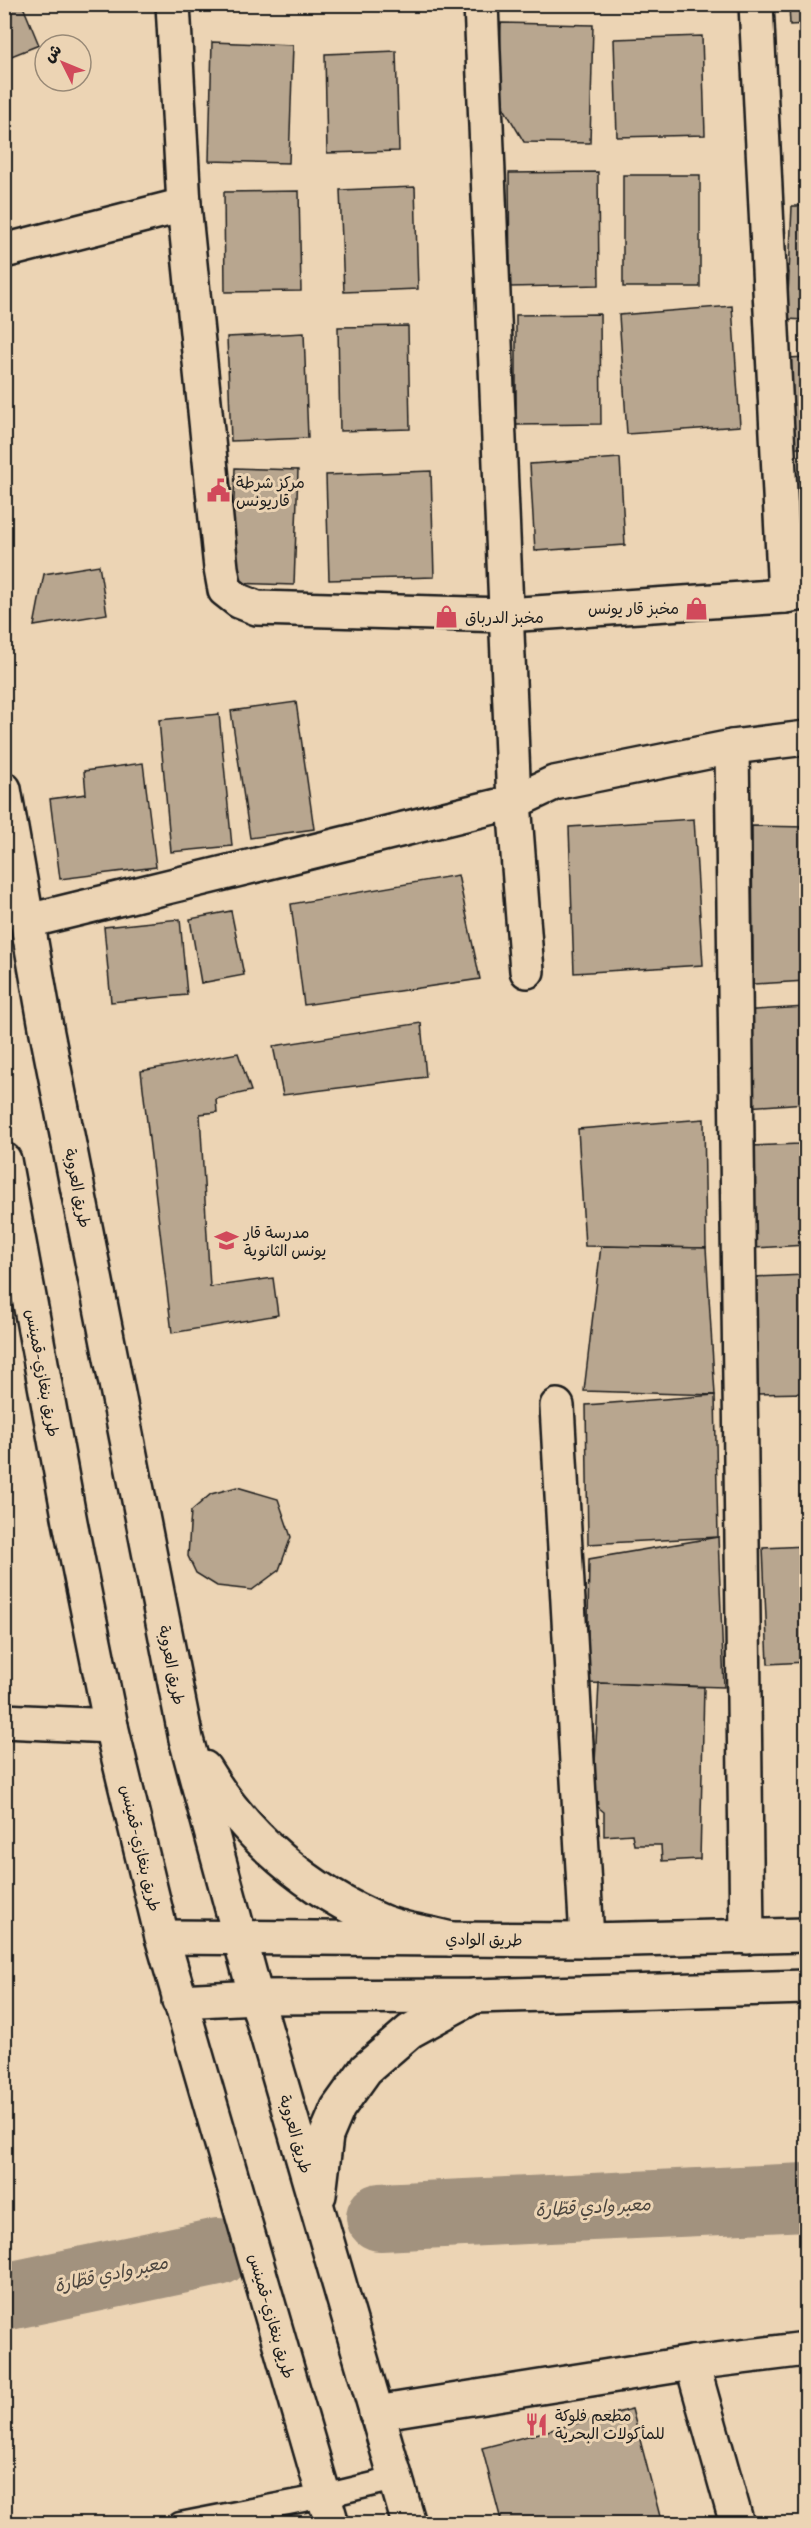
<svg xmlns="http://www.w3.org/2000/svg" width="811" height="2528" viewBox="0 0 811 2528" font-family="Delius,'Playpen Sans Arabic',sans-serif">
	<rect width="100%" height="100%" fill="#ecd4b4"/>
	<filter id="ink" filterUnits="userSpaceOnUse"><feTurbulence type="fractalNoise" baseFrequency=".0167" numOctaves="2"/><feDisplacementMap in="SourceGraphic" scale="12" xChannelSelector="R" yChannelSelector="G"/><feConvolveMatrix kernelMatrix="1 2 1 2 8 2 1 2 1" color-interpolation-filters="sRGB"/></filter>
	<g filter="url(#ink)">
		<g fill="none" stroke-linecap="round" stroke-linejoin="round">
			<g stroke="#a2927e" stroke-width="68">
				<polyline points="380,2217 806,2197"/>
				<polyline points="4,2297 218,2252"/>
			</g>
		</g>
		<g fill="#b8a68f" stroke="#1c1c1c" stroke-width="1.5">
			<polygon points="4,4 22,4 39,45 4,59"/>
			<rect x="324" y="4" width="68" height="5"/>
			<polygon points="789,4 806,4 806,24 790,25"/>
			<polygon points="501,23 593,25 590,143 524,142 499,100"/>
			<polygon points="702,36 705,135 617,137 614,39"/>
			<polygon points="212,42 293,45 289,163 209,161"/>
			<polygon points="396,51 399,151 327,153 325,54"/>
			<polygon points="806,66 806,151 800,67"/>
			<polygon points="598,172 599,285 510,287 509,173"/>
			<rect x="623" y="175" width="77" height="112"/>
			<polygon points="415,187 418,289 344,292 340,190"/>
			<polygon points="299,191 301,291 225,292 224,192"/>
			<polygon points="792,206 806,206 806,320 787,319"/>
			<polygon points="732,306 740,426 627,434 619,315"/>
			<polygon points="600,314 601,424 516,425 516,315"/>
			<polygon points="408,326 410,429 340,431 338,327"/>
			<polygon points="304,333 308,438 231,441 227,337"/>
			<polygon points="806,357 806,448 792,448 789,358"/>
			<polygon points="620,458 625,545 535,551 530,464"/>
			<polygon points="235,468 298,470 294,585 231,583"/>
			<polygon points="431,471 434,577 329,580 326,475"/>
			<polygon points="99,565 107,614 34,626 44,574"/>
			<polygon points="296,702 314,829 250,838 231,711"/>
			<polygon points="219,714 232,846 171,852 159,720"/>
			<polygon points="143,763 156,867 60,879 50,799 86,794 84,771"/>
			<polygon points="694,819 703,965 574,973 569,827"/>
			<polygon points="752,826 806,827 806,981 753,984"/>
			<polygon points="458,875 480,979 304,1005 291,904"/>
			<polygon points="231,911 244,975 201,983 190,919"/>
			<polygon points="180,919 187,995 111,1002 104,927"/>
			<polygon points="806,1007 806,1103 746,1107 740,1011"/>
			<polygon points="421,1023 426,1077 283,1095 273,1046"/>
			<polygon points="238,1053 251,1091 216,1099 217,1112 200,1114 210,1287 273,1278 278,1315 172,1333 141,1071"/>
			<polygon points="704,1119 706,1248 585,1246 578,1129"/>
			<polygon points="806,1136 806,1245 755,1248 751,1146 800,1144"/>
			<polygon points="601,1246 706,1248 715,1395 584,1391"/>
			<polygon points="806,1275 806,1393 756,1394 752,1277"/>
			<polygon points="715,1395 718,1537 588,1544 586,1405"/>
			<polygon points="237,1487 278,1499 291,1537 279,1570 252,1590 217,1586 196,1573 188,1556 191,1511 211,1494"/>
			<polygon points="718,1537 724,1687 587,1683 589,1559"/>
			<polygon points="806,1546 806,1662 768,1664 763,1548"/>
			<polygon points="599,1683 704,1687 700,1859 662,1861 661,1845 634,1845 632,1834 604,1836 604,1812 593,1803"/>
			<polygon points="632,2409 662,2524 502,2524 482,2448"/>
		</g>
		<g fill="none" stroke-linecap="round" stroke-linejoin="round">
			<defs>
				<polyline id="service" points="180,2524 324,2496 395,2479"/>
				<g id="minor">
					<polyline points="173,4 184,205 221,568 225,590 239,601 257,608 506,615 785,596 806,593"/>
					<polyline points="481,4 514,802 527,971"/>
					<polyline points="756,4 785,596"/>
					<polyline points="4,251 184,205"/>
					<polyline points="732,747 747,1937"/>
					<polyline points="28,921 514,802 554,783 732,747 806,738"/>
					<polyline points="557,1406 587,1940"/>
					<polyline points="4,1721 111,1726"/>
					<polyline points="692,2363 737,2524"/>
					<polyline points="376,2413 692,2363 806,2349"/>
				</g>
				<g id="secondary">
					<polyline points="162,1937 587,1940 806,1935"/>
					<polyline points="179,2001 256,1997 474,1996 806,1987"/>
				</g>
				<g id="primary">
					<polyline points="4,789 47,1033 186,1739 256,1997 409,2524"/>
					<polyline points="4,1160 70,1522 111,1726 162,1937 332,2524"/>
					<path d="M204,1768c41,68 105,124 179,154 21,8 46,11 68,17"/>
					<polyline points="319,2195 326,2136 338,2108 366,2069 410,2031 474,1996"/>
				</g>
			</defs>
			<use href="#service" stroke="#1c1c1c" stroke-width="27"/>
			<use href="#minor" stroke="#1c1c1c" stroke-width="38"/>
			<use href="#secondary" stroke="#1c1c1c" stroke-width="38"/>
			<use href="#primary" stroke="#1c1c1c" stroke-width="38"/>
			<use href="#service" stroke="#ecd4b4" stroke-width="22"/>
			<use href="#minor" stroke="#ecd4b4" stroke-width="33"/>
			<use href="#secondary" stroke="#ecd4b4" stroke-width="33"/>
			<use href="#primary" stroke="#ecd4b4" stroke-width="33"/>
		</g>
	</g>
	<defs>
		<symbol id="civic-bare" viewBox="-9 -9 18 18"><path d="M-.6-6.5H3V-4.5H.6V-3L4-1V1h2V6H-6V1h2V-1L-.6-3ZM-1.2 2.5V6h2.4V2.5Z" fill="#d1495b" stroke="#ecd4b4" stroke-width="2.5" paint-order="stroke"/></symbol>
		<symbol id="shop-bare" viewBox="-9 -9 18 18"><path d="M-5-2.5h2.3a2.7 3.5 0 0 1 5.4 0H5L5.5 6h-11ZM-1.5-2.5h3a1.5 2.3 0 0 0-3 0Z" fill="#d1495b" stroke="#ecd4b4" stroke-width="2.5" paint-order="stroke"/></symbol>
		<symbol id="school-bare" viewBox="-9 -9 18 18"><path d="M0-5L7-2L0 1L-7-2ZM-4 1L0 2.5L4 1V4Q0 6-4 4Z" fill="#d1495b" stroke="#ecd4b4" stroke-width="2.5" paint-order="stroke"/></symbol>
		<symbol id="restaurant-bare" viewBox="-9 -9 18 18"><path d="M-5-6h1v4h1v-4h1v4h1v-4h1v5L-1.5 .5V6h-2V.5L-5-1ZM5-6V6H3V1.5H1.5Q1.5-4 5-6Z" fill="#d1495b" stroke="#ecd4b4" stroke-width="2.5" paint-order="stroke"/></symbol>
	</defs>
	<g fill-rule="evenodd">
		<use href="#civic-bare" x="202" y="474" width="33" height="33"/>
		<use href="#shop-bare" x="680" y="592" width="33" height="33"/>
		<use href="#shop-bare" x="430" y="600" width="33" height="33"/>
		<use href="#school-bare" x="210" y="1224" width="33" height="33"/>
		<use href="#restaurant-bare" x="520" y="2408" width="33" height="33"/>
	</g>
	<g text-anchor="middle" stroke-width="6" stroke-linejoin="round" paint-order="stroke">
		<g font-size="16" fill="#1c1c1c" stroke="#ecd4b4" text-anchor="start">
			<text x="236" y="488">مركز شرطة<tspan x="236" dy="18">قاريونس</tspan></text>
			<text x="679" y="614" text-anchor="end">مخبز قار يونس</text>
			<text x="465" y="623">مخبز الدرباق</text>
			<text x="244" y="1238">مدرسة قار<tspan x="244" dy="18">يونس الثانوية</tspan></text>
			<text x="555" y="2421">مطعم فلوكة<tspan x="555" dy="18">للمأكولات البحرية</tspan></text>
		</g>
		<g font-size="16" fill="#1c1c1c" stroke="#ecd4b4">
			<text transform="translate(78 1188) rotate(79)" y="6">طريق العروبة</text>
			<text transform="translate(43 1373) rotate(80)" y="6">طريق بنغازي-قمينس</text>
			<text transform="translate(172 1665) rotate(79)" y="6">طريق العروبة</text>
			<text transform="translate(141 1848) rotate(77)" y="6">طريق بنغازي-قمينس</text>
			<text transform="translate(484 1939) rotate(1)" y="6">طريق الوادي</text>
			<text transform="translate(296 2134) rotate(74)" y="6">طريق العروبة</text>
			<text transform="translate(272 2316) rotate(74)" y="6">طريق بنغازي-قمينس</text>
		</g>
		<g font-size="18" font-style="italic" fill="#4b453e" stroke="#ecd4b4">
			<text transform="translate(593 2207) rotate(-3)" y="6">معبر وادي قطّارة</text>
			<text transform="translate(111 2274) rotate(-12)" y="6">معبر وادي قطّارة</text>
		</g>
	</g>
	<rect width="811" height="2528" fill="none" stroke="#ecd4b4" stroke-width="24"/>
	<rect x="12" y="12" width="787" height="2504" fill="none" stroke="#1c1c1c" stroke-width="2" filter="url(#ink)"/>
	<g transform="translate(63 63) rotate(313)"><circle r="28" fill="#ecd4b4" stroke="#998a77" stroke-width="1.5"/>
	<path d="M0-4.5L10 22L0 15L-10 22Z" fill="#d1495b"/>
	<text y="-9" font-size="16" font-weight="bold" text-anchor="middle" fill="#1c1c1c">ش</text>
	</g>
</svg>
